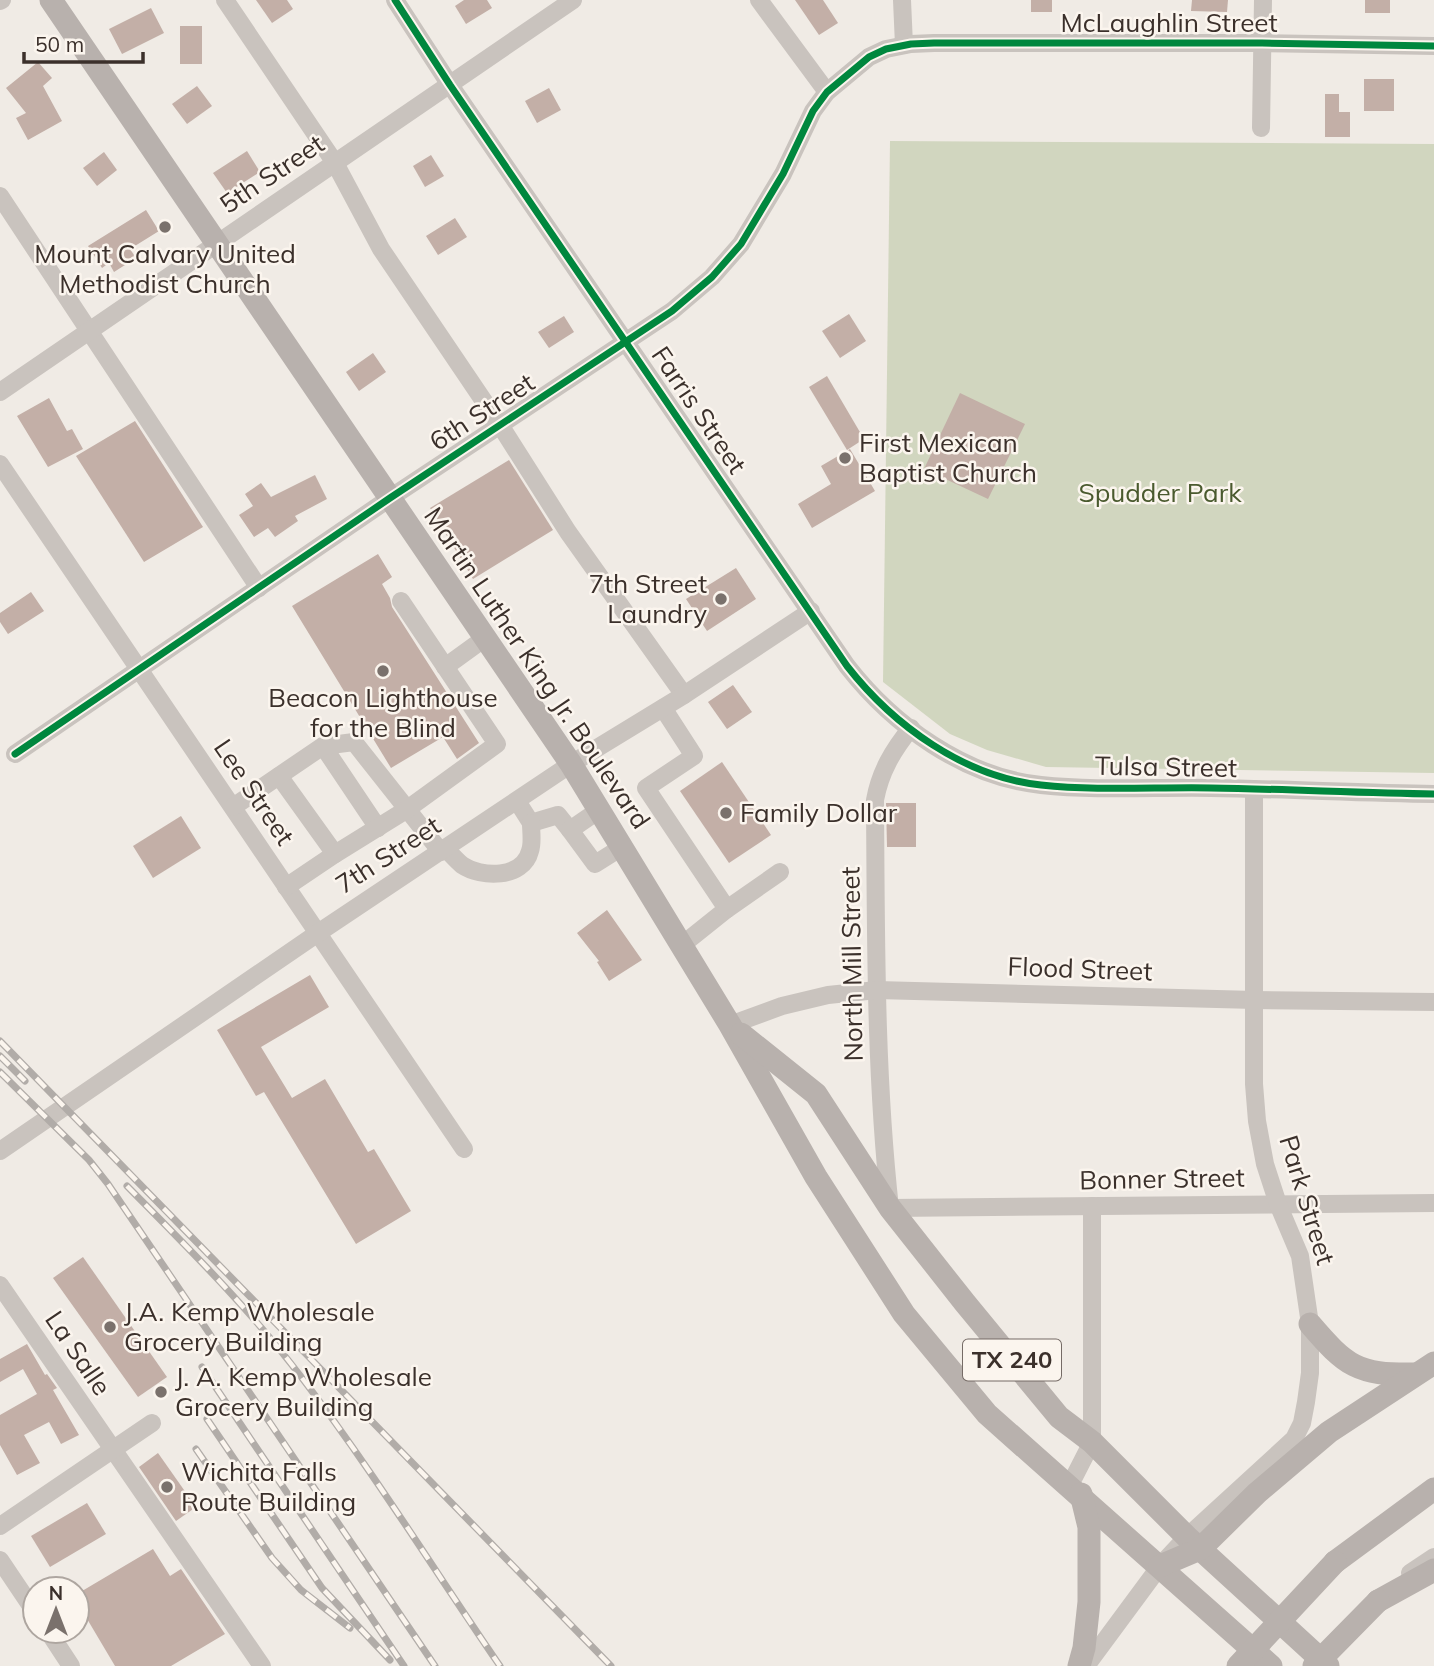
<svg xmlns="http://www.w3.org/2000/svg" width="1434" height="1666" viewBox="0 0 1434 1666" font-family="Mulish,sans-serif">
	<rect width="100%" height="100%" fill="#f0ebe5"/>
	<polygon fill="#d1d6bf" points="890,141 1434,144 1434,773 1046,767 987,750 950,734 883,682"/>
	<g fill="#c3afa7">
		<polygon points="256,0 287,0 293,9 272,23"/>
		<polygon points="464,0 487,0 492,8 466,24 455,6"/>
		<polygon points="795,0 823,0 838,23 819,35"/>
		<rect x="1031" y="0" width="21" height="12"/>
		<polygon points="1192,0 1228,0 1227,12 1191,11"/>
		<rect x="1365" y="0" width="25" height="13"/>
		<polygon points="151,8 164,33 122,54 109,29"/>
		<rect x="180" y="26" width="22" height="38"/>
		<polygon points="38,62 52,78 43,86 62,121 28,140 16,118 26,113 6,88"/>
		<rect x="1364" y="79" width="30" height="32"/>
		<polygon points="197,86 212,106 187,124 172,104"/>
		<polygon points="549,88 561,110 537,123 525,101"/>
		<polygon points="1325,94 1339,94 1339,112 1350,112 1350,137 1325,137"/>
		<polygon points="247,151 260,172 227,193 213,173"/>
		<polygon points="104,152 117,170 97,186 83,168"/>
		<polygon points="431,155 444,176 425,187 413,166"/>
		<polygon points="146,210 159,231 130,249 136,258 114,272 109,263 102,268 88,246"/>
		<polygon points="455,218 467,237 438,255 426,236"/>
		<polygon points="849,314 866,341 840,358 822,331"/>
		<polygon points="564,316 574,332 549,348 538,332"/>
		<polygon points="373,353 386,372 359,391 346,372"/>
		<polygon points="827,376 864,439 847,450 809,387"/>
		<polygon points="960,393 1025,424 988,499 924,469"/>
		<polygon points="49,398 67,431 72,429 83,449 48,467 17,416"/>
		<polygon points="135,421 203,527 144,562 76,456"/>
		<polygon points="850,449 875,491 812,528 798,504 831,484 821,466"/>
		<polygon points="509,460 553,530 473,579 430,508"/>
		<polygon points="315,475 327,499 295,516 298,521 275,537 268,528 254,537 239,515 253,506 245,494 261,483 271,497"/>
		<polygon points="378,554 392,577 382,584 390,598 392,607 479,743 457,759 443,737 391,768 292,606"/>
		<polygon points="736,568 756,599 707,631 686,599"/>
		<polygon points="31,592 44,611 8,634 0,622 0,613"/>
		<polygon points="733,685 752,712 727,729 708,702"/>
		<polygon points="722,762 771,835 729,863 680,791"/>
		<polygon points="886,803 916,803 916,847 887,847"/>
		<polygon points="181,816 201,848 153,878 133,846"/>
		<polygon points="607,910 642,960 609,981 597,962 599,961 577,933"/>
		<polygon points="310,975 329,1007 261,1047 292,1098 325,1079 368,1152 374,1149 411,1211 356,1244 264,1092 256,1096 217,1030"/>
		<polygon points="83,1257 167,1377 138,1397 53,1278"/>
		<polygon points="27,1344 45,1375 47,1374 57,1388 53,1390 79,1435 61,1444 49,1422 24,1435 40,1463 17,1475 0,1445 0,1415 37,1394 23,1369 0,1382 0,1359"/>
		<polygon points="158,1453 196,1507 176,1521 139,1467"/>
		<polygon points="87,1503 106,1534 50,1567 31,1536"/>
		<polygon points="153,1549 170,1576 181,1569 225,1634 171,1666 115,1666 77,1602 77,1594"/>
	</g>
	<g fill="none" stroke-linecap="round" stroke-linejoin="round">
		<g stroke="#c9c3be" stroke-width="18">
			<polyline points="225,0 335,163 381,249 500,425 568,532 684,695"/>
			<path d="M395,0l55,85 397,581c46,59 117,111 194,119 56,6 114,2 170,3 74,1 149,5 223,6"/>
			<polyline points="759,0 827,92"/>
			<polyline points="902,0 904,45"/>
			<polyline points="0,1 2,0"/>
			<polyline points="1261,128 1263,0"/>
			<polyline points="0,196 259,588"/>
			<polyline points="0,392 573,0"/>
			<polyline points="0,464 464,1149"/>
			<polyline points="445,667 485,638"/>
			<polyline points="663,708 694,756 646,788 727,909 682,945"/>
			<path d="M911,728c-18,22 -31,44 -36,72 1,136 0,272 15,408l544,-5"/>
			<polyline points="323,746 378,828"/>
			<polyline points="15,754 390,498 672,311 712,277 741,244 783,174 813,111 827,92 869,57 886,49 911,44 934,43 1262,43 1434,46"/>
			<polyline points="279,776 335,854 286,887"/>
			<polyline points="517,801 531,823 558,815 570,830"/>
			<polyline points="233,807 323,746 354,742 441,852"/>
			<polyline points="599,810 570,830 595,864 622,847"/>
			<path d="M446,849c5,5 10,11 16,16 19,13 61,14 68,-14 3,-8 1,-19 1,-28"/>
			<polyline points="335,854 406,810 497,744 401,601"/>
			<polyline points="727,909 780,872"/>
			<polyline points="730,1025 782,1006 828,995 877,990 1255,1000 1434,1002"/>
			<polyline points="0,1151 318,933 571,764 684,695 811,611"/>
			<polyline points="0,1285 262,1666"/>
			<polyline points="1070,1485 1092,1442 1092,1206"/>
			<polyline points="0,1526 152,1423"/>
			<polyline points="0,1560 35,1612"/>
			<polyline points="1410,1573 1434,1557"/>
			<polyline points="48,1631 71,1666"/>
			<polyline points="1086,1666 1160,1566 1187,1537 1294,1439 1302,1423 1306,1402 1310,1373 1310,1324 1300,1256 1278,1204 1265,1164 1257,1121 1254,1084 1254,789"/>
		</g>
		<g stroke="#b8b1ad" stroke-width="23">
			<polyline points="51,0 571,764 730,1025 816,1177 904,1314 987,1414 1271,1666"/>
			<polyline points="741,1034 816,1094 890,1208 965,1303 1059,1417 1092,1442 1187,1537 1328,1666"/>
			<path d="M1310,1324c36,42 47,51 104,50"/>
			<polyline points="1335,1562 1434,1489"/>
			<polyline points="1160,1566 1200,1549 1257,1493 1329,1432 1434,1363"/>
			<polyline points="1378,1601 1434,1570"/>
			<polyline points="1079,1666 1084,1648 1089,1602 1089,1527 1081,1494"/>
		</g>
		<defs>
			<g id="rail">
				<polyline points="0,1041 611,1666"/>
				<polyline points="0,1056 25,1081"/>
				<polyline points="0,1072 89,1160 108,1184 435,1666"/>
				<path d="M127,1186c61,62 123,123 175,192 71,93 132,192 198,288"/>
				<polyline points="202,1367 404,1666"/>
				<polyline points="207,1419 322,1588 390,1660"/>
				<polyline points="196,1449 272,1558 301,1590 350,1628"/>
			</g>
		</defs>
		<use href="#rail" stroke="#b1aca8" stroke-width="7"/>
		<use href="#rail" stroke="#fbf5ee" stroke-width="4.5" stroke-dasharray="13" stroke-linecap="butt"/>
		<g stroke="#b8b1ad" stroke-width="23">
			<polyline points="1238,1666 1335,1562"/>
			<polyline points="1314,1666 1378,1601"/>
		</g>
		<defs>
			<g id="cycleway">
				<path d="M395,0l55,85 397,581c46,59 117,111 194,119 56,6 114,2 170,3 74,1 149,5 223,6"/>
				<polyline points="15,754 390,498 672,311 712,277 741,244 783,174 813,111 827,92 869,57 886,49 911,44 934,43 1262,43 1434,46"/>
			</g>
		</defs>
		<use href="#cycleway" stroke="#fbf5ee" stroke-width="11"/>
		<use href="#cycleway" stroke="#00873e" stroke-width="7"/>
	</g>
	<g fill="#7a716c" stroke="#fbf5ee" stroke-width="2.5">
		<circle cx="165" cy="227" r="7"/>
		<circle cx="845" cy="458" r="7"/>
		<circle cx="721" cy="599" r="7"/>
		<circle cx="383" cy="671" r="7"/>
		<circle cx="726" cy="813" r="7"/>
		<circle cx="110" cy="1327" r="7"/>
		<circle cx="161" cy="1392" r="7"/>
		<circle cx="167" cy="1487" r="7"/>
	</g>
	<g text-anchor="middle" stroke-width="5" stroke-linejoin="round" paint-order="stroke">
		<rect fill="#fbf5ee" stroke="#756b66" stroke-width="2" x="963" y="1339.5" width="98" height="41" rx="5"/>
		<g font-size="24" font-weight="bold" fill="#3b302b">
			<text x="1012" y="1368">TX 240</text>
		</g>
		<g font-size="26" fill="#3b302b" stroke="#fbf5ee">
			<text x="1169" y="32">McLaughlin Street</text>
			<text transform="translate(272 174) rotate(-34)" y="9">5th Street</text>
			<text transform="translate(699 410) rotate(56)" y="9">Farris Street</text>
			<text transform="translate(482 412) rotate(-33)" y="9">6th Street</text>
			<text transform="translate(537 668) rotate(56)" y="9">Martin Luther King Jr. Boulevard</text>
			<text transform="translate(1166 767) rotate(1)" y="9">Tulsa Street</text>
			<text transform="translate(254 792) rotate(56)" y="9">Lee Street</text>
			<text transform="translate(388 855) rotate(-33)" y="9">7th Street</text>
			<text transform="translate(852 964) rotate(-91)" y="9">North Mill Street</text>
			<text transform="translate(1080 969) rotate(2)" y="9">Flood Street</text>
			<text transform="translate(1162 1179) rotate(-1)" y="9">Bonner Street</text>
			<text transform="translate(1307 1200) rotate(73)" y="9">Park Street</text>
			<text transform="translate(78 1353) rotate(56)" y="9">La Salle</text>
		</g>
		<g font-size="26" fill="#3b302b" stroke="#fbf5ee" text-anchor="start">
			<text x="165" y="263" text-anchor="middle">Mount Calvary United<tspan x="165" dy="30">Methodist Church</tspan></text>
			<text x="859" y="452">First Mexican<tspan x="859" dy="30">Baptist Church</tspan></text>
			<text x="707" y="593" text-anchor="end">7th Street<tspan x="707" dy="30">Laundry</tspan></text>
			<text x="383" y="707" text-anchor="middle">Beacon Lighthouse<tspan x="383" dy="30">for the Blind</tspan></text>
			<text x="740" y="822">Family Dollar</text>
			<text x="124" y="1321">J.A. Kemp Wholesale<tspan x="124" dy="30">Grocery Building</tspan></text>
			<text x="175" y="1386">J. A. Kemp Wholesale<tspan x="175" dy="30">Grocery Building</tspan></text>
			<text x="181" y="1481">Wichita Falls<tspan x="181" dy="30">Route Building</tspan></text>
		</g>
		<g font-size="26" fill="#4a5a2e" stroke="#fbf5ee">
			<text x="1160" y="502">Spudder Park</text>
		</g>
	</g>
	<g transform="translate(56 1610)"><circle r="33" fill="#fbf5ee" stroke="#aea6a0" stroke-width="2"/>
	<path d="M0-5L12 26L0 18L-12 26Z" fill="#7a716c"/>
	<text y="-10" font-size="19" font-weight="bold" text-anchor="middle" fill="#3b302b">N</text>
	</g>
	<path d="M24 52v10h119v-10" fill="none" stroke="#3b302b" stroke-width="3.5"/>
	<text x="35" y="52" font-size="21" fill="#3b302b" stroke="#fbf5ee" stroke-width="5" paint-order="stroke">50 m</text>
</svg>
